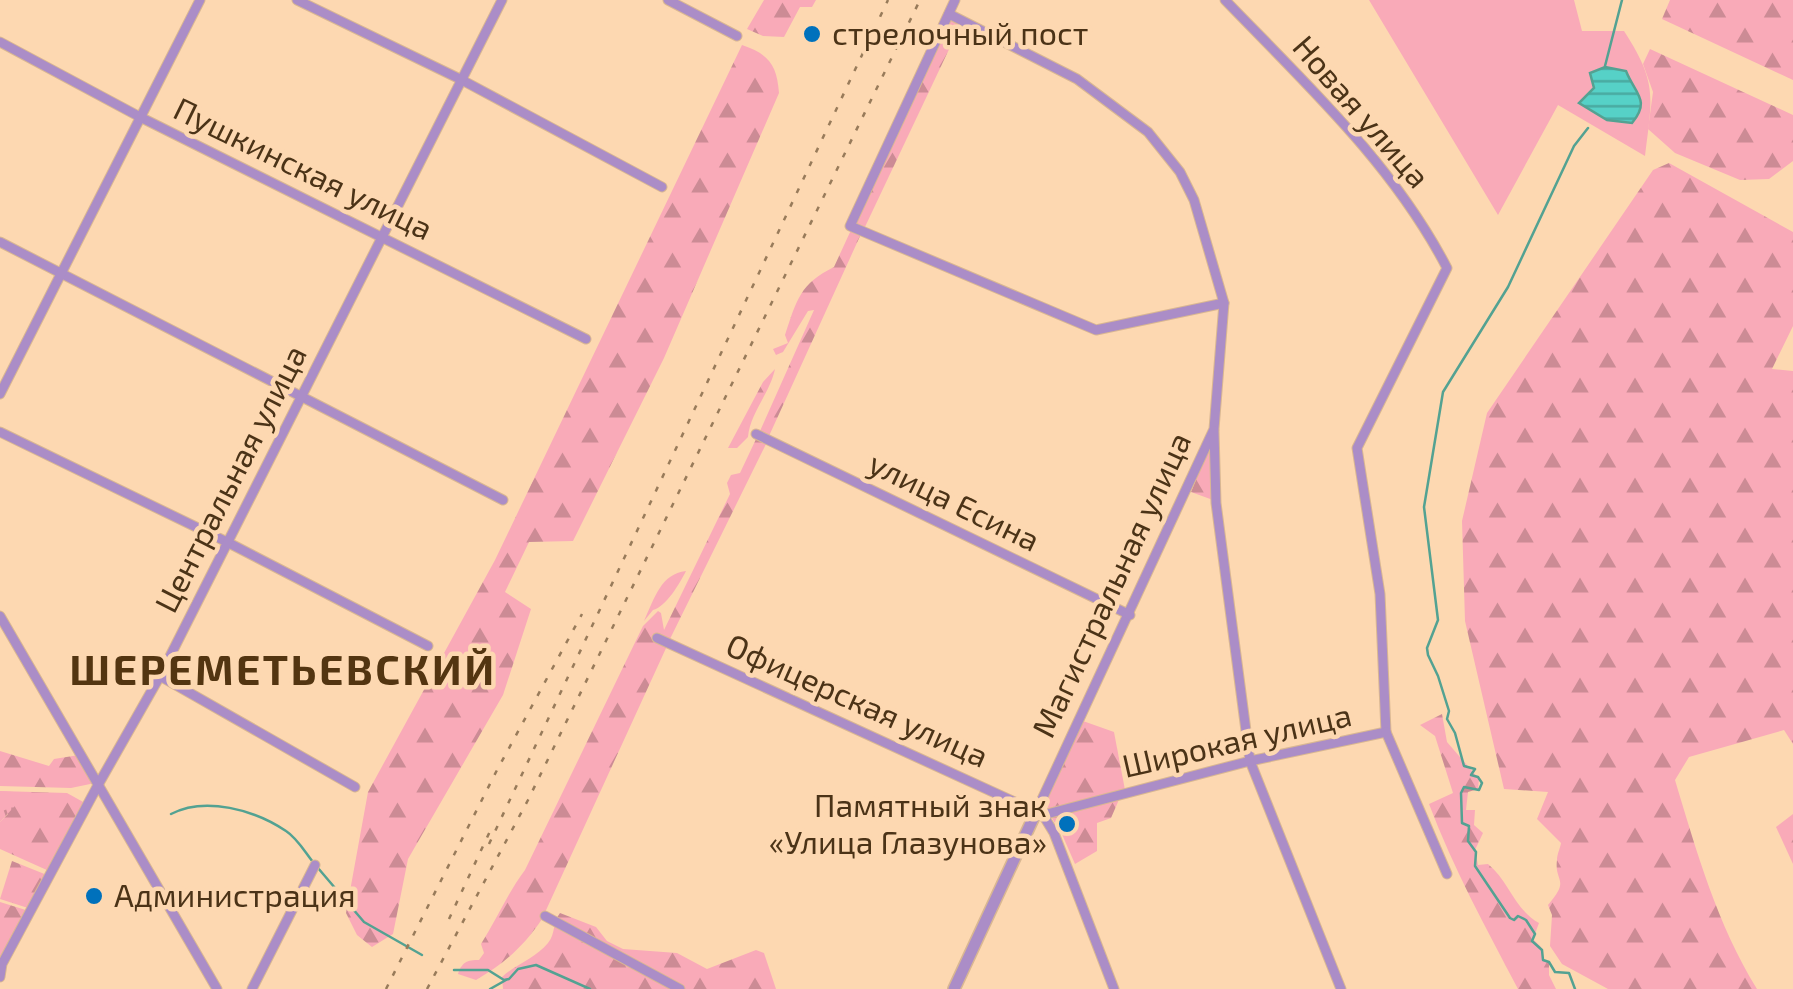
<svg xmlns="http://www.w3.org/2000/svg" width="1793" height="989" viewBox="0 0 1793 989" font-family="'Exo 2',sans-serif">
	<defs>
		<pattern id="forest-firs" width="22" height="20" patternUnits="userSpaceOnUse" patternTransform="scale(2.5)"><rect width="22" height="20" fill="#f9aab8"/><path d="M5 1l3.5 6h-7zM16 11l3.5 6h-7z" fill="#cc8b95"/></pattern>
		<pattern id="park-tufts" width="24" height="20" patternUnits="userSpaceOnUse" patternTransform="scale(2.5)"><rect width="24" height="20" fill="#f9aab8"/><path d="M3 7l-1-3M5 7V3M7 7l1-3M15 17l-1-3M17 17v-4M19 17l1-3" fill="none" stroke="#cc8b95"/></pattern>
		<pattern id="water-rules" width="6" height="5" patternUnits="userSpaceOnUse" patternTransform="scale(2.5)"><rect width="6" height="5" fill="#56d1c7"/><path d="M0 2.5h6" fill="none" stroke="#49aaa1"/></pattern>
	</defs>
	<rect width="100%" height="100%" fill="#fdd8b1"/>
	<path fill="#f9aab8" d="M1369,0h205l8,31h42c34,52 28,67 21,125l-87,-51 -60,110z"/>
	<g fill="url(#forest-firs)">
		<polygon points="764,0 816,0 812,7 800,7 784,37 763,36 747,29"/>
		<polygon points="1670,0 1793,0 1793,80 1662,19"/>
		<polygon points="950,18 961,24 864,229 855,224"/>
		<path d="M742,45c27,9 35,20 37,48l-115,265 -91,183 -44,1 -24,50 26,17 -28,86 -95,164 -15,75 -21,13 -15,-12 -11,-22 22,-121 127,-232z"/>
		<polygon points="1650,49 1793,115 1793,161 1769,179 1740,180 1675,153 1648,129 1653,92 1643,64"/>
		<path d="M1669,163l124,69v94l-21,43 21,2v373l-9,-14 -95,27 -14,23c22,73 42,144 82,209h-149l-46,-25 -12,-18 2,-31 -4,-10c23,-26 6,-23 9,-45 0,-6 3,-11 4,-17l-24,-24 11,-27 -44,-3 -39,-168 -3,-100 25,-108 166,-243z"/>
		<path d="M851,230l10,4 -92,202 -9,-5 54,-121 -6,1 -25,41 -7,3 -3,-6 15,-6 -3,-8c12,-36 15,-51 49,-68z"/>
		<path d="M775,369c-5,24 -25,44 -27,68l-11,11h-9l35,-66z"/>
		<path d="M757,437l10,5 -98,199 -13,-6 -3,4 14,7 -125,273c-18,27 -38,45 -66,61l-18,-6c4,-12 9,-14 21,-14l5,-7 -3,-9c16,-25 26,-50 44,-74l118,-244 15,-15 3,2 3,17 66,-136 -3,-11 4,-8 9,-2z"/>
		<polygon points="1211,443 1213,500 1191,492"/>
		<path d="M686,571c-6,12 -20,36 -33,39l-9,11c11,-24 17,-47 42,-50z"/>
		<path d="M1442,714l5,28 32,37 -1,10 -10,3 -2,18h9l-1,15 9,8 -8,17 3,15 10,-1c21,17 26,45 51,59l-6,16 8,8 2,13 6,2v13l7,14h-38c-32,-61 -65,-121 -89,-185l24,-11 -18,-57 -15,-11z"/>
		<polygon points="1083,721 1114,732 1125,790 1049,809 1042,808"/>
		<polygon points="0,751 49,766 54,759 79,755 95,783 71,788 0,786"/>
		<polygon points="0,791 67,793 85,803 49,871 0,849 0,822 8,814"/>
		<polygon points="1121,795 1111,818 1097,823 1097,851 1075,864 1061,832 1075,825 1070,817 1055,823 1050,815"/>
		<polygon points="1793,814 1793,864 1776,827"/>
		<polygon points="12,861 47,875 28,908 0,899"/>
		<polygon points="0,902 29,911 0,969"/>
		<path d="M560,913l36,14 11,14 16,8 54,4 30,16 49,-19 8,3 12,36h-273l-1,-12c14,-13 34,-19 46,-34 8,-10 4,-20 12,-30z"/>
	</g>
	<polygon fill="url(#park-tufts)" points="0,791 27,793 0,822"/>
	<path fill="url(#water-rules)" stroke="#53a292" stroke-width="2.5" d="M1605,67l21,4c9,23 25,29 6,52l-25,-3 -28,-17 15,-15 -4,-15z"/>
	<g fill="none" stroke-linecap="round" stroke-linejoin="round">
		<g stroke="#53a292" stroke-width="2.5">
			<polyline points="1605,66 1622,0"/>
			<path d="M171,814c34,-18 84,-4 115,17 11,7 19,21 27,31"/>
			<polyline points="318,868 364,922 422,955"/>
			<polyline points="454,970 488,970 504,980 509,979 518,969 536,965 590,989"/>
			<polyline points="490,989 506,980"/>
			<polyline points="1575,989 1569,973 1555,972 1549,962 1543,960 1542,950 1532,941 1535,934 1526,920 1518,916 1514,920 1510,918 1475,866 1476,852 1468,841 1469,826 1462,823 1461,793 1464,787 1479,790 1482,783 1478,777 1471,775 1475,769 1464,766 1455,733 1447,719 1449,711 1438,676 1428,655 1427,648 1438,620 1424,507 1443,392 1508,287 1574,146 1588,128"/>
		</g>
		<defs>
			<g id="minor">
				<polyline points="297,0 460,79 662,187"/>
				<polyline points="668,0 737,36"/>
				<polyline points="955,0 850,226 1096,330 1224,303"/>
				<polyline points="949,14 1077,79 1148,132 1180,172 1194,200 1224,303 1214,429 1037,810"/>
				<polyline points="0,42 140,117 586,339"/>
				<polyline points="0,242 503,500"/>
				<polyline points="0,394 200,0"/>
				<polyline points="1214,431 1216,503 1250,761 1341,989"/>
				<polyline points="0,432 227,542 428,646"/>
				<polyline points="756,434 1130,615"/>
				<polyline points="0,616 217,989"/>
				<path d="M657,638l386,177 207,-54 136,-29 -6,-138 -23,-146 90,-180c-54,-104 -141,-184 -222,-268"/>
				<polyline points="160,676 355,787"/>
				<polyline points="1386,732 1447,874"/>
				<polyline points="1043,815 1054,833 1114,989"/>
				<polyline points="545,916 680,989"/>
				<polyline points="0,977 2,964 98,785 160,676 502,0"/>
				<polyline points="252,989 315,865"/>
			</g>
			<polyline id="tertiary" points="954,989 1037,810"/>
		</defs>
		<use href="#minor" stroke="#d9b792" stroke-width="11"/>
		<use href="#tertiary" stroke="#d9b792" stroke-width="14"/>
		<use href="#minor" stroke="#ab8dc7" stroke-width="9"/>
		<use href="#tertiary" stroke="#ab8dc7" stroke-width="11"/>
		<g stroke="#987b5a" stroke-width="2.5" stroke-dasharray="5 10" stroke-linecap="butt">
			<polyline points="489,844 888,0"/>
			<polyline points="449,919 491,829"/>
			<polyline points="386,989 496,772 582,614"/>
			<polyline points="427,989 528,800 920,0"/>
		</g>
	</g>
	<g fill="#0071bc" stroke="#fdd8b1" stroke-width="4">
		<circle cx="812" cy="34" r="10"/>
		<circle cx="1067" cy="824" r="10"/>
		<circle cx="94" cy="896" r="10"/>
	</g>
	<g text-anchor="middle" stroke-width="9" stroke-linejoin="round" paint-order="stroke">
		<g font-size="32" fill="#4b3317" stroke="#fdd8b1" text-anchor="start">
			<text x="832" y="45">стрелочный пост</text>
			<text x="1047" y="817" text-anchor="end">Памятный знак<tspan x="1047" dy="37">«Улица Глазунова»</tspan></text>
			<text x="114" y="907">Администрация</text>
		</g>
		<g font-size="32" fill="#4b3317" stroke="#fdd8b1">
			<text transform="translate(1361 112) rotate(49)" y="11">Новая улица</text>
			<text transform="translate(303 169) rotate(26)" y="11">Пушкинская улица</text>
			<text transform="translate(231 479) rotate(-63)" y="11">Центральная улица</text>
			<text transform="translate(954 502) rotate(26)" y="11">улица Есина</text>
			<text transform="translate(1112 585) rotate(-65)" y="11">Магистральная улица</text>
			<text transform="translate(857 701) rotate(24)" y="11">Офицерская улица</text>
			<text transform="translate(1237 741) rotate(-13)" y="11">Широкая улица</text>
		</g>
		<g font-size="42" font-weight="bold" letter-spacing="2.5" fill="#533511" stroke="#fdd8b1">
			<text x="283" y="685">ШЕРЕМЕТЬЕВСКИЙ</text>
		</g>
	</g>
</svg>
